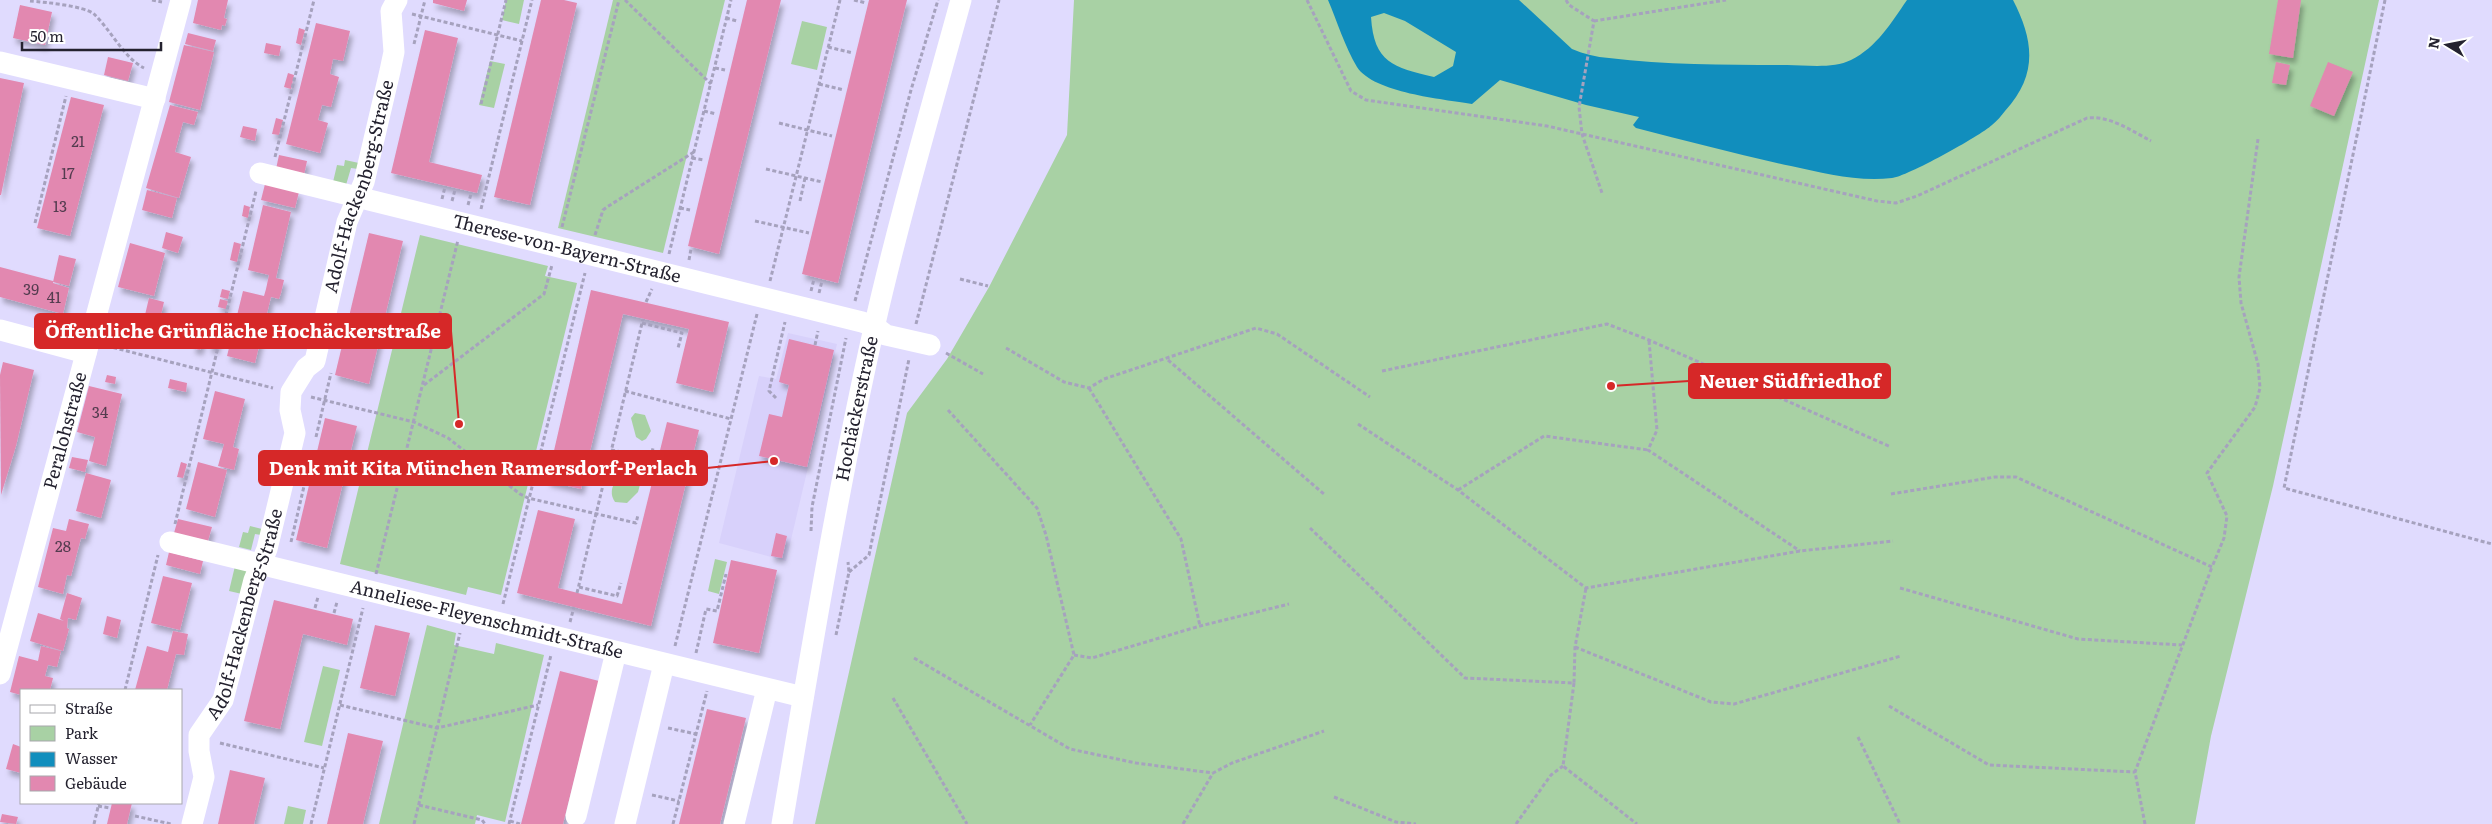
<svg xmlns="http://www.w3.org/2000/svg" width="2492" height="824" viewBox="0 0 2492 824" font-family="Literata,serif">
	<defs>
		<filter id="shadow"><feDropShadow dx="3" dy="5.5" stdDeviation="2.5" flood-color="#0004"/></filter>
	</defs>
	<rect width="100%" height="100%" fill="#e0dbfe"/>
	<polygon fill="#d8d1fb" points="788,333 837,344 786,561 719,543 759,376 776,379"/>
	<g fill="#a8d1a4">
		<polygon points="506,0 524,0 519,24 502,20"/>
		<polygon points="613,0 725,0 663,253 558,228"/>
		<polygon points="1074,0 2379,0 2273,486 2211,736 2195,824 815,824 907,413 947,359 989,287 1067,135"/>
		<polygon points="802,21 827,27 817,70 791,64"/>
		<polygon points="490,61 505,64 494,108 479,105"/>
		<polygon points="345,160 359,163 358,169 351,168 346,185 333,182 337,165 344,166"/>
		<polygon points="420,235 548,266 545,276 577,283 501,595 468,587 466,595 340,564"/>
		<polygon points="635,413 645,415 651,431 646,439 642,441 636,437 631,418"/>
		<path d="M634,469l8,8 -4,15 -11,11 -12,-1c-10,-14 5,-30 19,-33z"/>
		<polygon points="250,526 262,529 261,535 255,534 251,550 239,547 243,532 248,533"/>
		<polygon points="715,559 727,562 719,594 708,591"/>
		<polygon points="235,566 248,570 242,594 229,591"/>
		<polygon points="427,625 456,633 454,645 494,654 496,643 544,655 505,822 477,815 475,824 379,824"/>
		<polygon points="323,666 340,670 322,746 304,742"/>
		<polygon points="288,806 306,810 303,824 284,824"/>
	</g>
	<path fill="#118ebd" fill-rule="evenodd" d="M1328,0h191l53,49c12,5 24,8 37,9 58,7 119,7 178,7 19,0 46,4 64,-5 26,-13 40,-37 56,-60h106c21,41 25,75 -8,111 -4,5 -8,10 -13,14 -12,11 -86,52 -100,53 -35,4 -68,-5 -101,-12 -52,-11 -104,-25 -155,-38l-3,-3 6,-8 -53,-12 -86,-25 -28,24c-29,-5 -98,-11 -115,-37 -12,-20 -20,-46 -29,-67zM1384,13l21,8 51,31 -3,14 -19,11c-41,-10 -60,-14 -63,-60z"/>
	<g fill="#e288b0" filter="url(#shadow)">
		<polygon points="198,0 228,0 224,18 227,19 225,26 222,25 221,30 193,23"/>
		<polygon points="433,0 467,0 464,11 433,3"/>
		<polygon points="541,0 564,0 577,3 530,205 494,197"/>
		<polygon points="747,0 781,0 719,254 688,246"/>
		<polygon points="869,0 907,0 838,283 802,274"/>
		<polygon points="2278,0 2301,0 2293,58 2269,54"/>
		<polygon points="20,5 52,12 45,45 13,38"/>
		<polygon points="316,23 350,31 343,61 333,59 330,74 339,77 331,107 322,105 318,120 328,123 320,153 286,144"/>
		<polygon points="299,28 305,30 301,45 296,43"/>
		<polygon points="425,30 458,38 429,162 482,175 477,193 391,173"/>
		<polygon points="188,33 216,40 213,51 185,44"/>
		<polygon points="266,43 281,46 279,56 264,53"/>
		<polygon points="184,45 214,52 200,110 169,102"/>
		<polygon points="108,57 133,63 128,81 104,75"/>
		<polygon points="2276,62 2290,65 2286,85 2272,83"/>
		<polygon points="2328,62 2353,72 2334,116 2310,106"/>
		<polygon points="288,73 294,75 291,89 284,87"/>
		<polygon points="0,78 24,83 1,195 0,195"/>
		<polygon points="71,97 104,105 70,236 37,228"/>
		<polygon points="170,105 198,112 194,125 183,122 175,152 191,157 179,198 146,188"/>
		<polygon points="276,118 283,120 279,135 272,134"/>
		<polygon points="243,126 257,129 255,141 240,137"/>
		<polygon points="279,155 307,161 304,175 276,169"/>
		<polygon points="265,184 299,192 295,208 261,200"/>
		<polygon points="147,190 177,198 172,218 142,210"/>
		<polygon points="244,205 250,207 248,218 242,216"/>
		<polygon points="263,205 291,212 276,278 284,280 281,293 279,299 271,297 255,363 227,356 243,291 264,296 266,289 269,275 248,270"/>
		<polygon points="166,232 183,237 178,253 162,248"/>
		<polygon points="369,233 403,241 369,384 335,375"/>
		<polygon points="234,242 241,244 237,262 230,260"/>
		<polygon points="130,243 165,253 154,296 118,287"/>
		<polygon points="59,255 76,259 69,286 53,282"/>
		<polygon points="0,267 53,281 53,283 69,288 63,314 0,297"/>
		<polygon points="222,289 230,291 228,299 220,297"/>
		<polygon points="591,290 729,322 713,392 676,383 689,329 623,314 581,489 547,481"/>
		<polygon points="149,298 164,302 160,319 145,315"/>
		<polygon points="220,299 228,301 226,309 218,307"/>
		<polygon points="211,335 219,337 216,349 208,347"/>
		<polygon points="195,338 203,340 200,350 192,348"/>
		<polygon points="789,339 834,350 807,467 759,456 769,414 782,417 789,385 779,382"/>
		<polygon points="3,362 34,370 16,446 1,495 0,375"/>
		<polygon points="107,375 116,377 115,384 105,382"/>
		<polygon points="170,379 187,383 186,392 168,388"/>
		<polygon points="89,386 122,394 106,466 89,461 95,437 77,432"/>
		<polygon points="215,391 245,399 233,447 239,449 234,470 218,466 224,444 203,439"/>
		<polygon points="325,418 357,426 327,548 296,540"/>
		<polygon points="667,422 699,430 651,626 517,593 538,510 575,519 558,588 622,604"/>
		<polygon points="72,457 88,460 85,472 69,468"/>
		<polygon points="181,462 187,464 183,478 177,477"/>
		<polygon points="198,462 227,470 215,517 186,509"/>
		<polygon points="86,473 111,480 101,518 76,511"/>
		<polygon points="69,519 89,524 85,539 81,538 71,576 67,575 63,594 38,587 53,528 66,531"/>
		<polygon points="178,519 212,527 208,541 174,533"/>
		<polygon points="776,533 787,536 782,558 771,556"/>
		<polygon points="169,552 203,561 200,574 166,565"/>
		<polygon points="731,560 777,570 759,653 713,643"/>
		<polygon points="163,576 192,583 180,630 151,623"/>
		<polygon points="67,593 82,598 76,620 68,618 67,628 69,629 63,651 30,641 38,613 64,621 60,619"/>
		<polygon points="274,600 353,619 347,645 303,634 280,729 244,721"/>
		<polygon points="107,616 121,620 117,638 103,634"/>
		<polygon points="375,625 410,633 395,696 360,688"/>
		<polygon points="173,631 188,634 184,655 176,654 167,690 135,690 147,646 168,652"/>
		<polygon points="41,646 61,651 57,667 48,665 45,676 53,678 50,690 21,690 21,695 10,692 19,656 38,661"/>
		<polygon points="560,671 599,681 563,824 521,824"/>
		<polygon points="707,709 746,718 720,824 679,824"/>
		<polygon points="348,733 383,741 363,824 327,824"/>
		<polygon points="13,744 21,747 21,773 6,769"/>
		<polygon points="230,770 265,778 254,824 218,824"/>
		<polygon points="112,803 132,803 127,824 107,824"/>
		<polygon points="2,814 18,817 16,824 0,822"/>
	</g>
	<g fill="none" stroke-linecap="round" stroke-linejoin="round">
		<g stroke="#a6a2be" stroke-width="3" stroke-dasharray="4 2.5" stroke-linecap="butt">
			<polyline points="152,0 162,2"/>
			<polyline points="625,0 711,84"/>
			<polyline points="854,0 866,3"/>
			<path d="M1307,0l44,91 15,9 181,26 330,75 19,2 21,-7 170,-78c22,-3 45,13 64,23"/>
			<polyline points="1566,0 1569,5 1594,21 1579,107 1582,134 1602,193"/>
			<polyline points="2385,0 2284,488 2492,544"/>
			<path d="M30,1c14,1 54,5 64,13 16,15 31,45 50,54"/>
			<polyline points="412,14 522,41"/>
			<polyline points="726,18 737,21"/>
			<polyline points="1594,21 1726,0"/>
			<polyline points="414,44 425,0"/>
			<polyline points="828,47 853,53"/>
			<polyline points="715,68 725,70"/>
			<polyline points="819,84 844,90"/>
			<polyline points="481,104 506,0"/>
			<polyline points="704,111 716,114"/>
			<polyline points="779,123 832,136"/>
			<polyline points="275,157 314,0"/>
			<polyline points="692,158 704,160"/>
			<polyline points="766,169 822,182"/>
			<polyline points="442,199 445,187"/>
			<polyline points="452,201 455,190"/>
			<polyline points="800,201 805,178"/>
			<polyline points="468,205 471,194"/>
			<polyline points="680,208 690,210"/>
			<polyline points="481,209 532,0"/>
			<polyline points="755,221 809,233"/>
			<polyline points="35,223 66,96"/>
			<polyline points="562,227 619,0"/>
			<polyline points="595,235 603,210 607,207 694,152"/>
			<polyline points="669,254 731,0"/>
			<polyline points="689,260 691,249"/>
			<polyline points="960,279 988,286"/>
			<polyline points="770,281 840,0"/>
			<polyline points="811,291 814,279"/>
			<polyline points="819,293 822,281"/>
			<polyline points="855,301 911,90 938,0"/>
			<polyline points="646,302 652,289"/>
			<polyline points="642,323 682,333 678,348"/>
			<polyline points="916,324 999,0"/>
			<polyline points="1649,341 1657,430 1648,450 1800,551"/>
			<polyline points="815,345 818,331"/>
			<polyline points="107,346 273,388"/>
			<polyline points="1006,348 1064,382 1089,388 1104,379 1256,328 1277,334 1370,397"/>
			<polyline points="946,353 983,374"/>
			<polyline points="1168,360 1325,495"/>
			<polyline points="1382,371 1607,324 1649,340 1891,447"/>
			<polyline points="424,385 544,294 552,265"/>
			<polyline points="1089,388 1181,539 1200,626"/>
			<polyline points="625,391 731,419"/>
			<polyline points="311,397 414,422 448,438 520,494 528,498 636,523 638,515"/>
			<polyline points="776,398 769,391 785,322"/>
			<polyline points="948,410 1037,508 1046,535 1074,655 1030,725"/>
			<polyline points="1358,424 1458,490 1586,588 1800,551 1893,541"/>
			<polyline points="316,437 331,373"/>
			<polyline points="611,450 651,457 653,448"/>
			<polyline points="1458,490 1544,436 1648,450"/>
			<polyline points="1891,494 1995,477 2016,477 2212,567 2224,538 2227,516 2207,473 2255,407 2260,388 2258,364 2241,303 2239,277 2258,139"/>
			<polyline points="175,524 256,191"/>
			<polyline points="1310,528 1465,678 1574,683 1575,647 1586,588"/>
			<polyline points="811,531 812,507 846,338"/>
			<polyline points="291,542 305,482"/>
			<polyline points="849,572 869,555 909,359"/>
			<polyline points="376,574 458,240"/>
			<polyline points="579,587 617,596 621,583"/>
			<polyline points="1900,588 2078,639 2182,645"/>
			<polyline points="577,593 643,319"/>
			<polyline points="503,604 585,273"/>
			<polyline points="315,608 318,597"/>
			<polyline points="334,613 337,602"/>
			<polyline points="570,622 574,607"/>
			<polyline points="836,635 849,572 848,562"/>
			<polyline points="675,646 757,314"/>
			<polyline points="1575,647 1711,702 1734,704 1901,656"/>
			<polyline points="696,653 706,609 717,611 726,574"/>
			<polyline points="1074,655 1092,658 1200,626 1289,604"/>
			<polyline points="914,658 1070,749 1136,763 1213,773 1232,763 1324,731"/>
			<polyline points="1574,683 1563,766 1637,824"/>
			<polyline points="125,690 158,555"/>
			<polyline points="893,698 967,824"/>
			<polyline points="340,705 437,728 538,705"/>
			<polyline points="1889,706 1989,765 2135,772"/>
			<polyline points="668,728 696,734"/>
			<polyline points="1858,737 1900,824"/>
			<polyline points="220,743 324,768"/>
			<polyline points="652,795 679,801"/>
			<polyline points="1334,797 1396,822 1416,824"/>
			<polyline points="419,805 482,820 485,824"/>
			<polyline points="98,806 110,808"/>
			<polyline points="135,816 171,824"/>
			<polyline points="510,821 520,824"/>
			<polyline points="94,824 99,803"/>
			<polyline points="311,824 363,608"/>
			<polyline points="414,824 460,633"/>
			<polyline points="509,824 551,655"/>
			<polyline points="673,824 707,691"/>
			<polyline points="1183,824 1213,773"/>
			<polyline points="1516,824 1551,775 1563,766"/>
			<polyline points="2145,824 2135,772 2212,567"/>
		</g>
		<g stroke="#fff" stroke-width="21">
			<polyline points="0,62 155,99"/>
			<path id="s1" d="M260,173l602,149 12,4 12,9 44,10"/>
			<polyline points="0,330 86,353"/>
			<path id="s2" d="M170,542l633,155"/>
			<path id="s3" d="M0,674l181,-674"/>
			<polyline points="576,816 616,652"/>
			<path id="s4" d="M192,824l12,-47 -5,-26v-16l24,-35 31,-120 13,-31 28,-116 -5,-23 1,-18 15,-24 9,-7 32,-139 17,-40 26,-111 4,-19 -3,-41 6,-11"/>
			<polyline points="625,824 664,664"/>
			<polyline points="734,824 767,689"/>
			<path id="s5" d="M782,824c28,-166 55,-332 92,-496 25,-110 57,-219 87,-328"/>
		</g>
	</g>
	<g text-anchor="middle" stroke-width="4" stroke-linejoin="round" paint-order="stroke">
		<g font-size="15" fill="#543c4f">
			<text x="78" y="147">21</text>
			<text x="68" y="179">17</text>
			<text x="60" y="212">13</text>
			<text x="31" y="295">39</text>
			<text x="54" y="303">41</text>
			<text x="100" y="418">34</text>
			<text x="63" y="552">28</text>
		</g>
		<g font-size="18" fill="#24222f" stroke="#fff">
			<text dy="6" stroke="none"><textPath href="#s4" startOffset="672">Adolf-Hackenberg-Straße</textPath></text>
			<text dy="6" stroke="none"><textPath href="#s1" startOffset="316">Therese-von-Bayern-Straße</textPath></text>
			<text dy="6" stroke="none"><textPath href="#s5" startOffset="422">Hochäckerstraße</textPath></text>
			<text dy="6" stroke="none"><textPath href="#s3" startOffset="252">Peralohstraße</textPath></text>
			<text dy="6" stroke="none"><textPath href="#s4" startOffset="222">Adolf-Hackenberg-Straße</textPath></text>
			<text dy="6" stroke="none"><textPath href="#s2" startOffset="326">Anneliese-Fleyenschmidt-Straße</textPath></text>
		</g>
	</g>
	<path fill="none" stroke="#d62828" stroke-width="2" d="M459 424L451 331M1611 386L1689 381M774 461L707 468"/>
	<g fill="#d62828" stroke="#fff" stroke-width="2">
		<circle cx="459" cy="424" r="5"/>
		<circle cx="1611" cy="386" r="5"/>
		<circle cx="774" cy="461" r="5"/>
	</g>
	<g fill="#d62828" stroke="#d62828" stroke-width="2">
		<rect x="35" y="314" width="416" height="34" rx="5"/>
		<rect x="1689" y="364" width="201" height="34" rx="5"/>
		<rect x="259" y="451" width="448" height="34" rx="5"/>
	</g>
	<g font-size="19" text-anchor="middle" font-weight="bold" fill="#fff">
		<text x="243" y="338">Öffentliche Grünfläche Hochäckerstraße</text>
		<text x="1790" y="388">Neuer Südfriedhof</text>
		<text x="483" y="475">Denk mit Kita München Ramersdorf-Perlach</text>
	</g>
	<rect x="20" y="689" width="162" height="115" fill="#ffffff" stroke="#a7a7ac"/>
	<rect x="30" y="705" width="25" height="8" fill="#ffffff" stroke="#a7a7ac"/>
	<text x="65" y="714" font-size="15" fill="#24222f">Straße</text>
	<rect x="30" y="726" width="25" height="15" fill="#a8d1a4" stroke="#a7a7ac"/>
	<text x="65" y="739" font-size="15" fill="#24222f">Park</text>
	<rect x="30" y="752" width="25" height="15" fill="#118ebd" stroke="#a7a7ac"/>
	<text x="65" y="764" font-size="15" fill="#24222f">Wasser</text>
	<rect x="30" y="776" width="25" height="15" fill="#e288b0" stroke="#a7a7ac"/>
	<text x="65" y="789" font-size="15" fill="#24222f">Gebäude</text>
	<g transform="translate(2447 45) rotate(280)" stroke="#ffffff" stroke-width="4" paint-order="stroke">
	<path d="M0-4L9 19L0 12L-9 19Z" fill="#24222f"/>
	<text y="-8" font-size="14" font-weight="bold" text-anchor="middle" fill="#24222f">N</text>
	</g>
	<path d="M22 42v8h139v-8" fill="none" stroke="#24222f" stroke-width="2.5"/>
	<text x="30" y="42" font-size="15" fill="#24222f" stroke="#ffffff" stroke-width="4" paint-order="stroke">50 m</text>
</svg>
